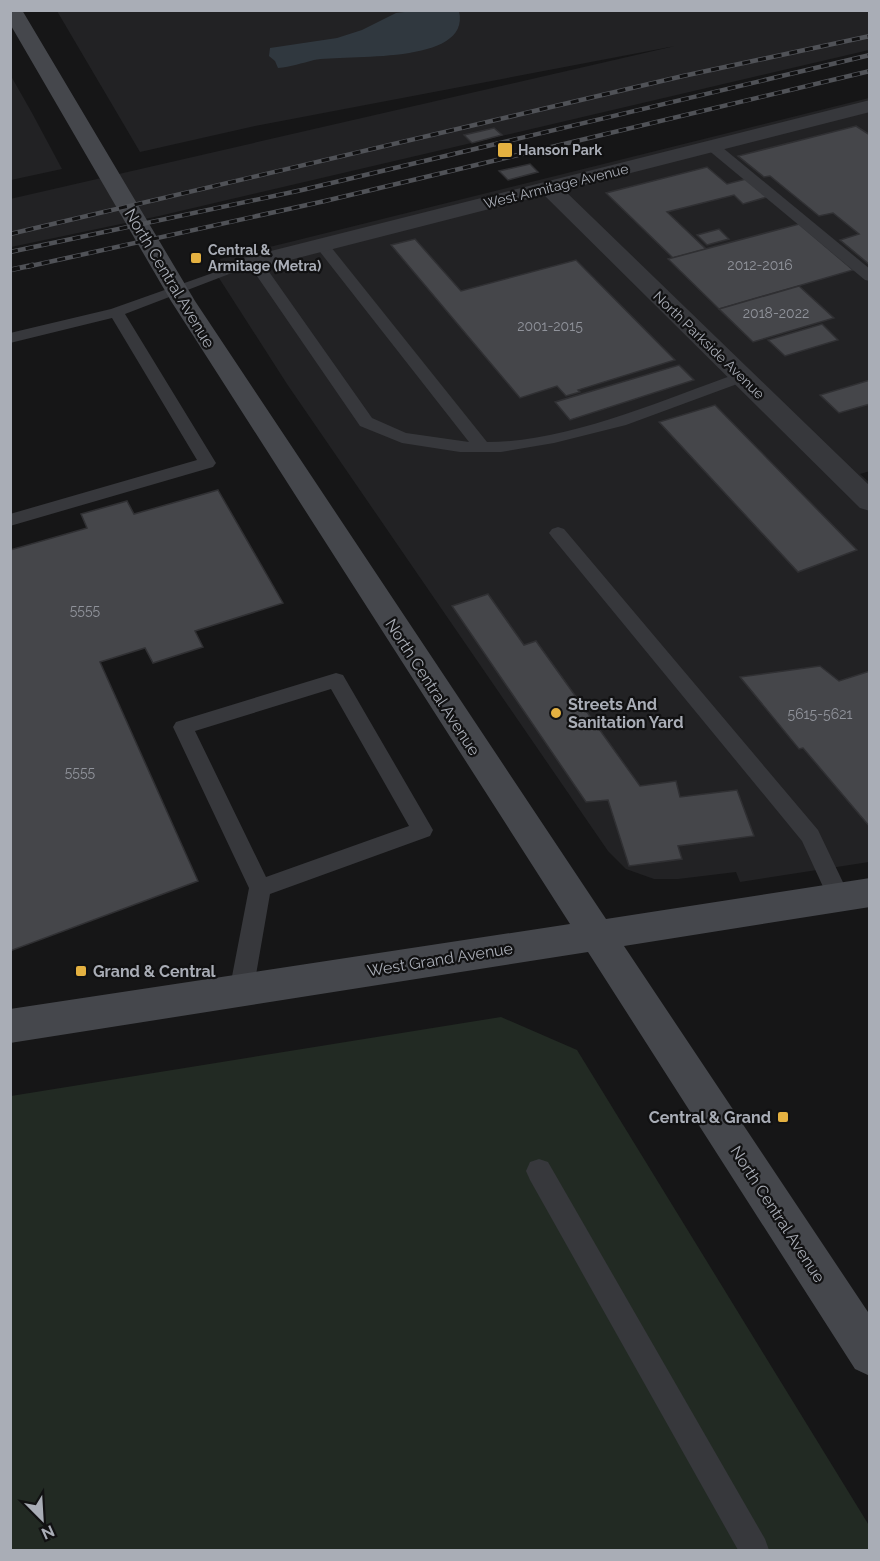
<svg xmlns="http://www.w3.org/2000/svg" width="880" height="1561" viewBox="0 0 880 1561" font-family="Raleway,sans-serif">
	<rect width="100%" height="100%" fill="#161617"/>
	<g fill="#222224">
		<polygon points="57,11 869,11 869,50 159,216 11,247 10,199 675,46 255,126 140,152"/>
		<polygon points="11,76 32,113 62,169 11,180"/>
		<polygon points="869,98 870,471 860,474 870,483 869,862 740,882 736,872 678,879 654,879 626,869 608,851 287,384 210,264 221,262 220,259 290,242"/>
	</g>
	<polygon fill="#222a23" points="501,1017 577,1050 870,1527 869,1550 11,1550 11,1096"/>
	<path fill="#30383f" d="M459,11c13,55 -114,43 -145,49 -12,3 -23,7 -36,8l-3,-7 -6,-5 1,-8 67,-10 25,-8 34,-17 17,-2z"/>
	<g fill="#45464a" stroke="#303033" stroke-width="1.5">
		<polygon points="856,126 870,135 870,265 840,240 859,234 833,213 819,216 770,176 764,177 738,156"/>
		<polygon points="494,128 502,135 472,143 464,135"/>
		<polygon points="530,164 538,172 508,180 499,171"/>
		<polygon points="707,167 727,184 746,179 767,197 743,204 734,195 667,212 706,249 673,258 606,193"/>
		<polygon points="799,224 853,270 719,309 668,259"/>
		<polygon points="719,229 729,239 707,245 697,235"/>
		<polygon points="415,239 461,291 576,260 675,360 578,390 580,392 566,396 557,386 520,398 391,245"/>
		<polygon points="799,286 834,318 753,342 719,309"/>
		<polygon points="822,324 838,340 785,356 768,340"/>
		<polygon points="679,365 694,380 570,420 555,402"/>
		<polygon points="870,380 870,404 839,413 820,395"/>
		<polygon points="715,405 857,550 798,572 659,422"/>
		<polygon points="218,490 283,603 195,631 203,647 153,663 145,648 100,662 198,881 10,951 10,550 87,528 81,514 127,501 134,514"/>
		<polygon points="488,594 524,645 536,641 640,786 676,781 680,797 737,790 754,836 678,846 682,859 629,866 608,800 586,802 452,606"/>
		<polygon points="820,666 839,681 870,671 870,827 803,748 799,749 740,677"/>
	</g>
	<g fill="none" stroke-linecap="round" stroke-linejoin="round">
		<g fill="#37383c" fill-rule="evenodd">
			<polygon points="712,142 717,143 870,269 870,281 865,280 707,149 705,146 707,143"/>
			<path d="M322,241l5,1 160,200c81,0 173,-41 249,-68l6,-2 8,5 -2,3 -122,45 -72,18 -53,9h-41l-58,-9 -42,-17 -110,-160 -125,48 91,149 -3,4 -203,59v-12l187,-54 -85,-142 -102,25v-10l101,-24 144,-51 5,1 112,159 34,15 63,9 -152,-194 -2,-3 2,-3z"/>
			<polygon points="558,527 564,529 818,830 850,897 847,904 839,906 831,904 802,841 552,537 549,533 552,529"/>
			<path d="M336,673l7,2 90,155 -3,6 -160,58 -17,98 -4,7 -8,3 -8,-3 -4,-7 20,-104 -76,-161 3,-5zM331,689l78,137 -143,51 -71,-146z"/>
			<polygon points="539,1159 548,1162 765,1539 769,1550 738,1550 530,1180 526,1171 530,1162"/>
		</g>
		<polygon fill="#37383c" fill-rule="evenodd" points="870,100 870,112 564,190 870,486 870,511 860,508 544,195 243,272 235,270 231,265 235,260"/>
		<polygon fill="#45474c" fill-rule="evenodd" points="10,10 22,10 195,301 606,919 870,878 870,907 624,946 870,1315 870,1376 855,1369 588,952 10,1043 10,1009 570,924 171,301 10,24"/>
		<defs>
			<g id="rail-far1">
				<polyline points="10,234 683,76 870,36"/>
				<polyline points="10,252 302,190 870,55"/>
				<polyline points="26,267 325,201 870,71"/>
			</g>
			<polyline id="rail" points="10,270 33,265"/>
		</defs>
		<use href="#rail-far1" stroke="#505257" stroke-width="4.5"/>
		<use href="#rail" stroke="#505257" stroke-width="5"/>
		<use href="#rail-far1" stroke="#111112" stroke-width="3" stroke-dasharray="8" stroke-linecap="butt"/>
		<use href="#rail" stroke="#111112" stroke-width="4" stroke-dasharray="10" stroke-linecap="butt"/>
	</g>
	<g fill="#e4b141" stroke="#111112" stroke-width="2">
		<rect x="497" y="142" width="16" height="16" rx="3"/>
		<rect x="190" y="252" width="12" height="12" rx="3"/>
		<circle cx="556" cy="713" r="6"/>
		<rect x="75" y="965" width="12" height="12" rx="3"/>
		<rect x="777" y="1111" width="12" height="12" rx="3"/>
	</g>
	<g text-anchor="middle" stroke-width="4.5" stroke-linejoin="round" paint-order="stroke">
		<g font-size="14" font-weight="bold" fill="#a9adb6" stroke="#111112" text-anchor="start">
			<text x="518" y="155">Hanson Park</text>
			<text x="208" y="255">Central &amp;<tspan x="208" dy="16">Armitage (Metra)</tspan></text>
		</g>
		<g font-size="14" fill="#a9adb6" stroke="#111112">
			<text transform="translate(556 186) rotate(-14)" y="5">West Armitage Avenue</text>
			<text transform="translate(709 345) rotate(44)" y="5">North Parkside Avenue</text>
		</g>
		<g font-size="14" fill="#90939b">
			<text x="760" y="270">2012-2016</text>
			<text x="776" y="318">2018-2022</text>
			<text x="550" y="331">2001-2015</text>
			<text x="85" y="615">5555</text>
			<text x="820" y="719">5615-5621</text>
			<text x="80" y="777">5555</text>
		</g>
		<g font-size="16" fill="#a9adb6" stroke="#111112">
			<text transform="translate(170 278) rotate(59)" y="6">North Central Avenue</text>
			<text transform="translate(433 687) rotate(57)" y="6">North Central Avenue</text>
			<text transform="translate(440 959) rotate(-9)" y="6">West Grand Avenue</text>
			<text transform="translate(778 1214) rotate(57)" y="6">North Central Avenue</text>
		</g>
		<g font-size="16" font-weight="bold" fill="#a9adb6" stroke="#111112" text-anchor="start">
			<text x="568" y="710">Streets And<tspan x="568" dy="18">Sanitation Yard</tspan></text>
			<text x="93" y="977">Grand &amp; Central</text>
			<text x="771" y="1123" text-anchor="end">Central &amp; Grand</text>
		</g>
	</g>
	<rect width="880" height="1561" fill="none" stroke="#a9adb6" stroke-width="24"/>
	<g transform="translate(42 1519) rotate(156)" stroke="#111112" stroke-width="4.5" paint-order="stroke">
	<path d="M0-4.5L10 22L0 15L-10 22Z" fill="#a9adb6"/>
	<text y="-9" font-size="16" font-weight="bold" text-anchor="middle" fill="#a9adb6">N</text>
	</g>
</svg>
